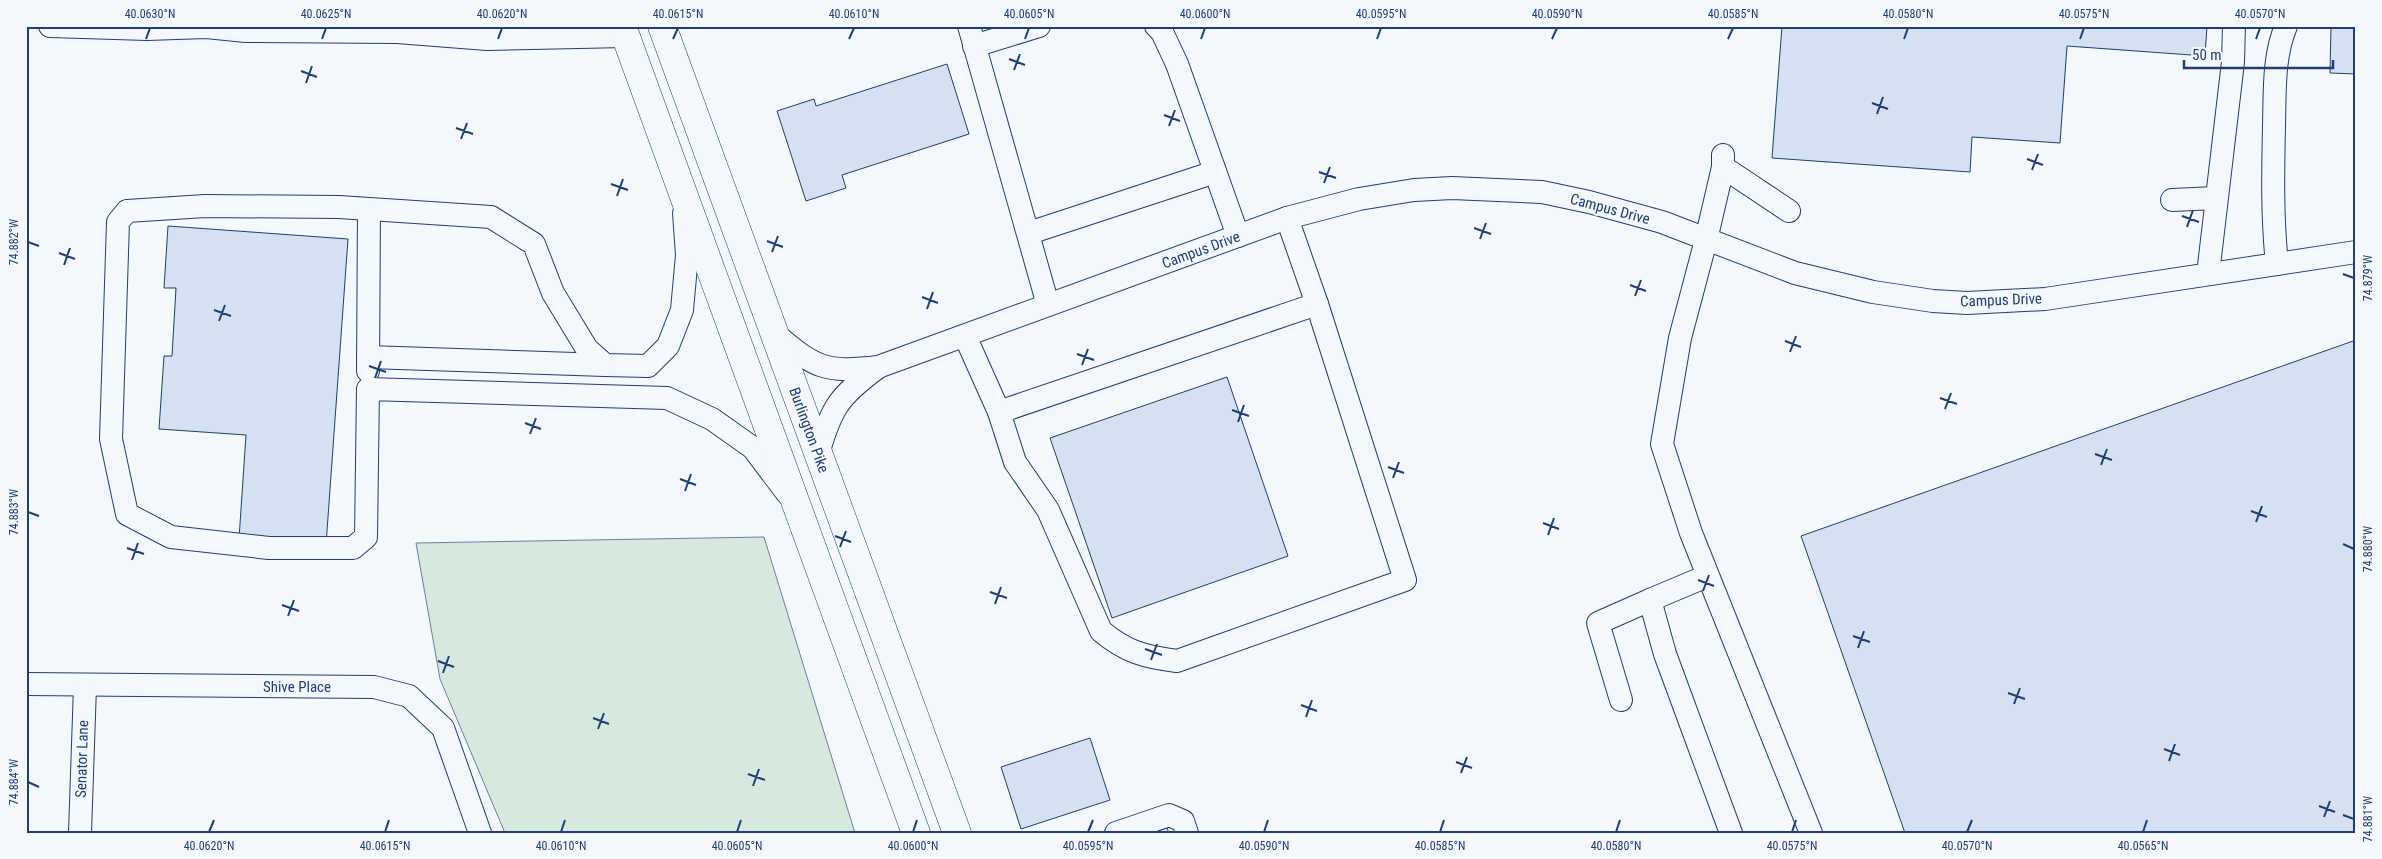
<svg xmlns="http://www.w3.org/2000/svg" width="2382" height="859" viewBox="0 0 2382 859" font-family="'Roboto Condensed',sans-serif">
	<rect width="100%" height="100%" fill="#f4f7fb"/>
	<polygon fill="#d7e8df" stroke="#687fa3" points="764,537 855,833 505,833 440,679 416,543"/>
	<g fill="#d5e0f0" stroke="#1d3f73">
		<polygon points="1782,26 2207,26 2205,56 2067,46 2060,143 1972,137 1970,172 1772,158"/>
		<polygon points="2331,26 2356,26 2356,74 2330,73"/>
		<polygon points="947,64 969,134 842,175 846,188 806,201 777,111 814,99 816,106"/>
		<polygon points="168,226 348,239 326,545 239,539 246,435 159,429 164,356 172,356 176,288 164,288"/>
		<polygon points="2356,340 2356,833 1905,833 1801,536"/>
		<polygon points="1227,377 1288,556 1112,618 1050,438"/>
		<polygon points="1090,738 1110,800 1021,829 1001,767"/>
		<polygon points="1167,828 1169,833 1152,833"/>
	</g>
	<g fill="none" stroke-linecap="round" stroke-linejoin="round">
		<defs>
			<g id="minor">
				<polyline points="50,26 147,29 206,27 246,31 397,32 487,39 626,36"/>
				<polyline points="969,26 1048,305"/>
				<polyline points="1156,26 1162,32 1177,64 1238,236"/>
				<polyline points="974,46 1039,26"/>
				<polyline points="1723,155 1723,167 1706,240 1680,338 1662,444 1691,533 1811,833"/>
				<polyline points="1723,167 1789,211"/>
				<polyline points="2172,200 2216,198"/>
				<polyline points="684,213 687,255 682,310 668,346 648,366 605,365 587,349 553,293 534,244 491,217 339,207 205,206 127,211 118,222 111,439 127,514 171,537 269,548 353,548 366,537 368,389 667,398 712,419 753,448 787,493"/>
				<polyline points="1029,233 1215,172"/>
				<path d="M2277,264c-5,-47 -4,-92 -3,-139 1,-33 -1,-68 12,-99"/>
				<polyline points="2208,274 2233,62 2234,26"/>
				<path d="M775,334c40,34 50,39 103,33l409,-149 72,-19 55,-9 38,-2 90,4 47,10 73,20 133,51 78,19 60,9 34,2 78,-4 311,-47"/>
				<polyline points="965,336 999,412 1317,304 1287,218"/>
				<polyline points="368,357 605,365"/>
				<polyline points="368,371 369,210"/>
				<path d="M999,412l16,50 33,48 53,121c25,21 44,26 76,30l228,-81 -88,-276"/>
				<path d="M818,454c13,-46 21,-58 59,-86"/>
				<polyline points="1707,576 1650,600 1665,654 1731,833"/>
				<polyline points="26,684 374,687 409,696 443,728 480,833"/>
				<polyline points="1621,700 1598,623 1650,600"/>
				<polyline points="80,833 85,686"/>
				<polyline points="1116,833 1169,815 1183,821 1187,833"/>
			</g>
			<g id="highway">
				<polyline points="622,26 916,833"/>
				<polyline points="662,26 957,833"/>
			</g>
		</defs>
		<use href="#minor" stroke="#1d3f73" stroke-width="24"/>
		<use href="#highway" stroke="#1d3f73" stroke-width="29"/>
		<use href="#minor" stroke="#f4f7fb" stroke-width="22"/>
		<use href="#highway" stroke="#f4f7fb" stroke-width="28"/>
	</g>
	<path fill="none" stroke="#1d3f73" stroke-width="2" d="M146,39l4,-11M322,39l4,-11M498,39l4,-11M673,39l5,-11M849,39l5,-11M1025,39l4,-11M1201,39l4,-11M1377,39l4,-11M1552,39l5,-11M1728,39l5,-11M1904,39l4,-11M2080,39l4,-11M2256,39l4,-11M1009,59l16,6M1014,70l6,-16M301,71l16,6M306,83l6,-17M1872,103l16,6M1877,114l6,-17M1164,115l16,6M1169,126l6,-16M456,128l17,6M461,139l6,-16M2027,159l16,6M2032,170l6,-16M1319,172l17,6M1324,183l6,-16M611,184l17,6M617,196l6,-17M2182,216l17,6M2187,227l6,-17M1474,228l17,6M1480,239l6,-16M767,241l16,6M28,242l11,4M772,252l6,-16M59,253l16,6M64,265l6,-17M2343,274l11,4M1630,285l16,6M1635,296l6,-16M922,297l16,6M927,309l6,-17M214,310l17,6M219,321l6,-16M1785,341l16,6M1790,352l6,-16M1077,354l17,6M1082,365l6,-16M369,366l17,6M375,378l6,-17M1940,398l17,6M1945,409l6,-16M1232,410l17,6M1238,422l6,-17M525,423l16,6M530,434l6,-16M2095,454l17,6M2101,465l6,-16M1388,467l16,6M1393,478l6,-16M680,479l16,6M685,491l6,-17M2251,511l16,6M28,512l11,4M2256,522l6,-16M1543,523l16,6M1548,535l6,-17M835,536l16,6M2343,544l11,5M840,547l6,-16M127,548l17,6M132,560l6,-17M1698,580l16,6M1703,591l6,-16M990,592l17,6M995,604l6,-17M282,605l17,6M288,616l6,-16M1853,636l17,6M1858,648l6,-17M1145,649l17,6M1151,660l6,-16M438,661l16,6M443,673l6,-17M2008,693l17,6M2014,704l6,-16M1301,705l16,6M1306,717l6,-17M593,718l16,6M598,729l6,-16M2164,749l16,6M2169,761l6,-17M1456,762l16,6M1461,773l6,-16M748,774l17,6M28,782l11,5M753,786l6,-17M2319,806l16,6M2343,815l11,4M2324,817l6,-16M209,832l5,-12M385,832l4,-12M561,832l4,-12M737,832l4,-12M913,832l4,-12M1088,832l5,-12M1264,832l4,-12M1440,832l4,-12M1616,832l4,-12M1792,832l4,-12M1967,832l5,-12M2143,832l4,-12"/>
	<g text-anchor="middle" stroke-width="4" stroke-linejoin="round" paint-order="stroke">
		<g font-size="15" fill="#1d3f73" stroke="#f4f7fb">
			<text transform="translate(1610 209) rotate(15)" y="5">Campus Drive</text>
			<text transform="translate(1201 250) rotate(-20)" y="5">Campus Drive</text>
			<text transform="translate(2001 300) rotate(-2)" y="5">Campus Drive</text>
			<text transform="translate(809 430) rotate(70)" y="5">Burlington Pike</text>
			<text x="297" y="692">Shive Place</text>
			<text transform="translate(82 759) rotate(-88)" y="5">Senator Lane</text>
		</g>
	</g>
	<rect width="2382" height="859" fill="none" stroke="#f4f7fb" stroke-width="55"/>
	<path d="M2184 60v8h149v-8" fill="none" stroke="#1d3f73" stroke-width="2.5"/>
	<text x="2192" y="60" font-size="15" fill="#1d3f73" stroke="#f4f7fb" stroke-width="4" paint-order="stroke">50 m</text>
	<rect x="28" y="28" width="2326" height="804" fill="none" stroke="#1d3f73" stroke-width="2"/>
	<g font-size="12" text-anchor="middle" fill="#1d3f73">
		<text x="150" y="18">40.0630°N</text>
		<text x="326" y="18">40.0625°N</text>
		<text x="502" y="18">40.0620°N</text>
		<text x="678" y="18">40.0615°N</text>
		<text x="854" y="18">40.0610°N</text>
		<text x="1029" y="18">40.0605°N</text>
		<text x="1205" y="18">40.0600°N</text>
		<text x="1381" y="18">40.0595°N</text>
		<text x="1557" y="18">40.0590°N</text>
		<text x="1733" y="18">40.0585°N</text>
		<text x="1908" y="18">40.0580°N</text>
		<text x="2084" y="18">40.0575°N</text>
		<text x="2260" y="18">40.0570°N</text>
		<text transform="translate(14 242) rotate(-90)" y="4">74.882°W</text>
		<text transform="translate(2368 278) rotate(-90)" y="4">74.879°W</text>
		<text transform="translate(14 512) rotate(-90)" y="4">74.883°W</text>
		<text transform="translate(2368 549) rotate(-90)" y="4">74.880°W</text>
		<text transform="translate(14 782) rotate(-90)" y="4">74.884°W</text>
		<text transform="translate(2368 819) rotate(-90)" y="4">74.881°W</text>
		<text x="209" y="850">40.0620°N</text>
		<text x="385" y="850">40.0615°N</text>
		<text x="561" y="850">40.0610°N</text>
		<text x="737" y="850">40.0605°N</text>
		<text x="913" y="850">40.0600°N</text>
		<text x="1088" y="850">40.0595°N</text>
		<text x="1264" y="850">40.0590°N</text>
		<text x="1440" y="850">40.0585°N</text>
		<text x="1616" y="850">40.0580°N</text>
		<text x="1792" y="850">40.0575°N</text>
		<text x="1967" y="850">40.0570°N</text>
		<text x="2143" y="850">40.0565°N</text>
	</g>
</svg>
